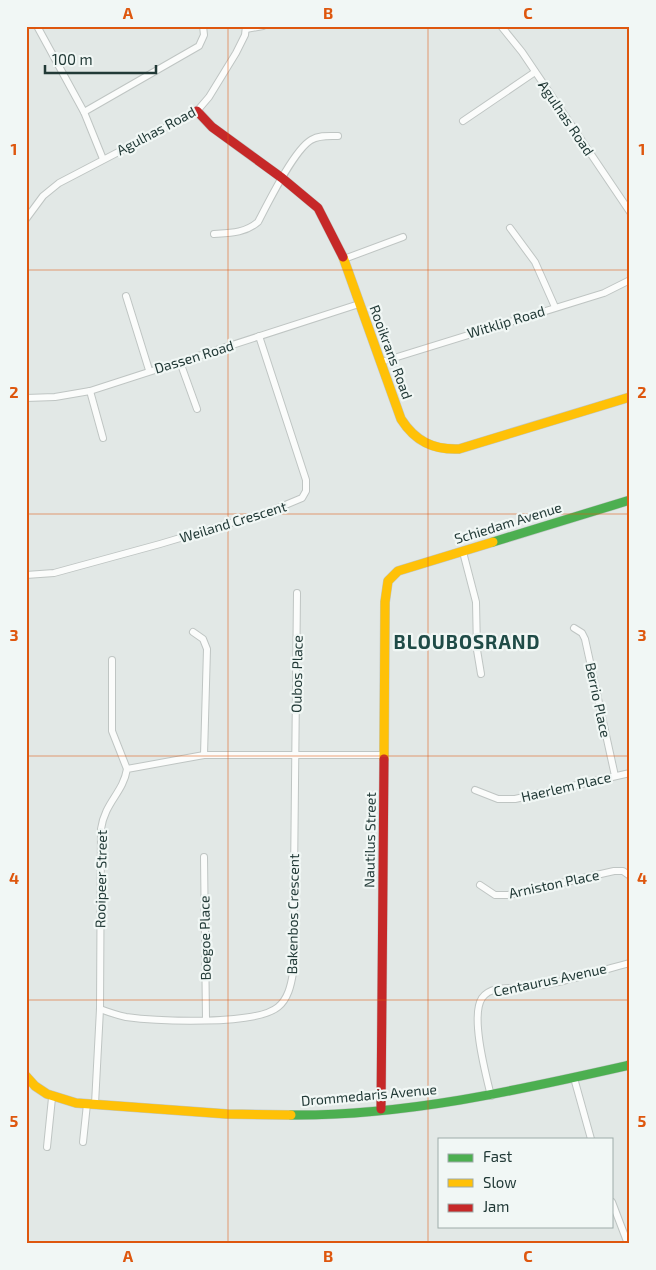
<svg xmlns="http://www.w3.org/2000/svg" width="656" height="1270" viewBox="0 0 656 1270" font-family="'Exo 2',sans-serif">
	<rect width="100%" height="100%" fill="#e2e8e6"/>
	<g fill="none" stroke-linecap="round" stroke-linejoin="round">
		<defs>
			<g id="street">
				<polyline points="37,26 84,112 103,159"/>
				<polyline points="501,26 522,52 630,212"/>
				<polyline points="246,29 263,26"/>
				<polyline points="84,112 199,46 204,35 203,26"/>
				<polyline points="463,121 535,72"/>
				<polyline points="26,219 43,196 59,183 197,111 209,97 236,53 245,35 246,26"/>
				<polyline points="510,228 535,262 555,307"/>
				<path d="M214,234c17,-1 31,-1 44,-12 10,-19 36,-72 53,-82 8,-5 18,-4 27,-4"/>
				<polyline points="344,259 403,237"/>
				<polyline points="126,296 149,370"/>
				<polyline points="180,362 197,409"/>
				<polyline points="381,362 604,293 630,280"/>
				<polyline points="90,391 103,438"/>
				<polyline points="26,398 55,397 90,391 359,304"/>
				<polyline points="463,552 476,602 477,650 481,674"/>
				<polyline points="26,575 54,573 160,544 271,511 302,498 306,491 306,480 259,336"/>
				<polyline points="574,628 582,633 585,639 615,776"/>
				<polyline points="193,632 203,639 207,649 204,755"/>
				<polyline points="112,660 112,731 127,769"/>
				<polyline points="475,790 498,799 515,799 630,773"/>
				<polyline points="204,857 206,1019"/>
				<polyline points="480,885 495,895 508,895 614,871 623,871 630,876"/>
				<path d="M100,1009c8,3 17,6 26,8 30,4 129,9 152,-10 10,-8 13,-22 15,-34l4,-380"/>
				<polyline points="574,1078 591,1139"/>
				<path d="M491,1096c-5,-21 -21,-80 -9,-98 8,-11 23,-10 35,-10 38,-2 77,-16 113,-25"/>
				<path d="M95,1104l5,-95 1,-180c4,-27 22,-36 26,-60l77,-14h181"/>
				<polyline points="83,1142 87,1104"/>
				<polyline points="47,1147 52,1098"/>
				<polyline points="612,1202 628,1244"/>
			</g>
			<g id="fast">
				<polyline points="493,542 630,500"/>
				<path d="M291,1115c114,1 228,-25 339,-50"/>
			</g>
			<g id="slow">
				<path d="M343,257l58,162c14,22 32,31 58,30l171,-52"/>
				<polyline points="384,759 385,602 388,581 398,571 493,542"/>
				<polyline points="26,1076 35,1086 47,1094 76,1103 227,1114 291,1115"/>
			</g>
			<g id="jam">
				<polyline points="197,111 212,127 282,178 318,208 343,257"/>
				<polyline points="381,1109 384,759"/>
			</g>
		</defs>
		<use href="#street" stroke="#bfc5c3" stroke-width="8"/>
		<use href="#fast" stroke="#bfc6c4" stroke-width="10"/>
		<use href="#slow" stroke="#bfc6c4" stroke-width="10"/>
		<use href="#jam" stroke="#bfc6c4" stroke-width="10"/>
		<use href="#street" stroke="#fbfcfb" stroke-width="6"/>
		<use href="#fast" stroke="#4caf50" stroke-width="9"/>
		<use href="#slow" stroke="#ffc107" stroke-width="9"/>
		<use href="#jam" stroke="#c62828" stroke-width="9"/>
	</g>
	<path fill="none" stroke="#de570e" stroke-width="1" stroke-opacity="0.55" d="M228,26v1218M428,26v1218M26,270h604M26,514h604M26,756h604M26,1000h604"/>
	<g text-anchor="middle" stroke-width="4.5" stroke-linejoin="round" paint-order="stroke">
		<g font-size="14" fill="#223a37" stroke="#f1f7f5">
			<text transform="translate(566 118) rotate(56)" y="5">Agulhas Road</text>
			<text transform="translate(156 131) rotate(-28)" y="5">Agulhas Road</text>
			<text transform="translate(506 322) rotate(-17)" y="5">Witklip Road</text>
			<text transform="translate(391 352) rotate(70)" y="5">Rooikrans Road</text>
			<text transform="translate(194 357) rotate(-17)" y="5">Dassen Road</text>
			<text transform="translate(233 522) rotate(-17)" y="5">Weiland Crescent</text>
			<text transform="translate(508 523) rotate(-17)" y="5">Schiedam Avenue</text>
			<text transform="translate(297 674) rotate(-89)" y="5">Oubos Place</text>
			<text transform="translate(598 700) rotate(78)" y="5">Berrio Place</text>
			<text transform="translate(566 787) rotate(-13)" y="5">Haerlem Place</text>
			<text transform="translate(370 840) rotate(-89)" y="5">Nautilus Street</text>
			<text transform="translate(101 879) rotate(-89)" y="5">Rooipeer Street</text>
			<text transform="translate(554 884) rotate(-12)" y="5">Arniston Place</text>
			<text transform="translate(293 914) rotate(-89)" y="5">Bakenbos Crescent</text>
			<text transform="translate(205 938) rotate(-91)" y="5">Boegoe Place</text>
			<text transform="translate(550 980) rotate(-12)" y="5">Centaurus Avenue</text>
			<text transform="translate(369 1095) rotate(-5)" y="5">Drommedaris Avenue</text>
		</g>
		<g font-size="19" font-weight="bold" letter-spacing="1" fill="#1f4b47" stroke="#f1f7f5">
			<text x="467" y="649">BLOUBOSRAND</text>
		</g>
	</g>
	<rect width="656" height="1270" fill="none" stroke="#f1f7f5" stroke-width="55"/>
	<rect x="438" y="1138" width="175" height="90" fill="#f1f7f5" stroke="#9eaba9"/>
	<rect x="448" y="1154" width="25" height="8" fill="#4caf50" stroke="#9eaba9"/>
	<text x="483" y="1162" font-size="15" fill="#223a37">Fast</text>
	<rect x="448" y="1179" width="25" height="8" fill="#ffc107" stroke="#9eaba9"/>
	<text x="483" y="1188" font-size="15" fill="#223a37">Slow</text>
	<rect x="448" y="1204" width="25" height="8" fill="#c62828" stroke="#9eaba9"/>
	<text x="483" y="1212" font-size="15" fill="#223a37">Jam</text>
	<path d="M45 65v8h111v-8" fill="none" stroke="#223a37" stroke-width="2.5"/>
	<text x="52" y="65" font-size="15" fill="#223a37" stroke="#f1f7f5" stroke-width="4" paint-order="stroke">100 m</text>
	<rect x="28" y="28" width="600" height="1214" fill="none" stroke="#de570e" stroke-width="2"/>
	<g font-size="16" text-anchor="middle" font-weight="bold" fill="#de570e">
		<text x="128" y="19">A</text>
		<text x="328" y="19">B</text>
		<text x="528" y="19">C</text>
		<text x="14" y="155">1</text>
		<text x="642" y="155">1</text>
		<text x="14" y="398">2</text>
		<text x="642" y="398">2</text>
		<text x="14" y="641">3</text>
		<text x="642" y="641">3</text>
		<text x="14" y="884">4</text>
		<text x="642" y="884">4</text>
		<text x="14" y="1127">5</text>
		<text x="642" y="1127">5</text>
		<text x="128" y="1262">A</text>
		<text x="328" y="1262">B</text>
		<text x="528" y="1262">C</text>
	</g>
</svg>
